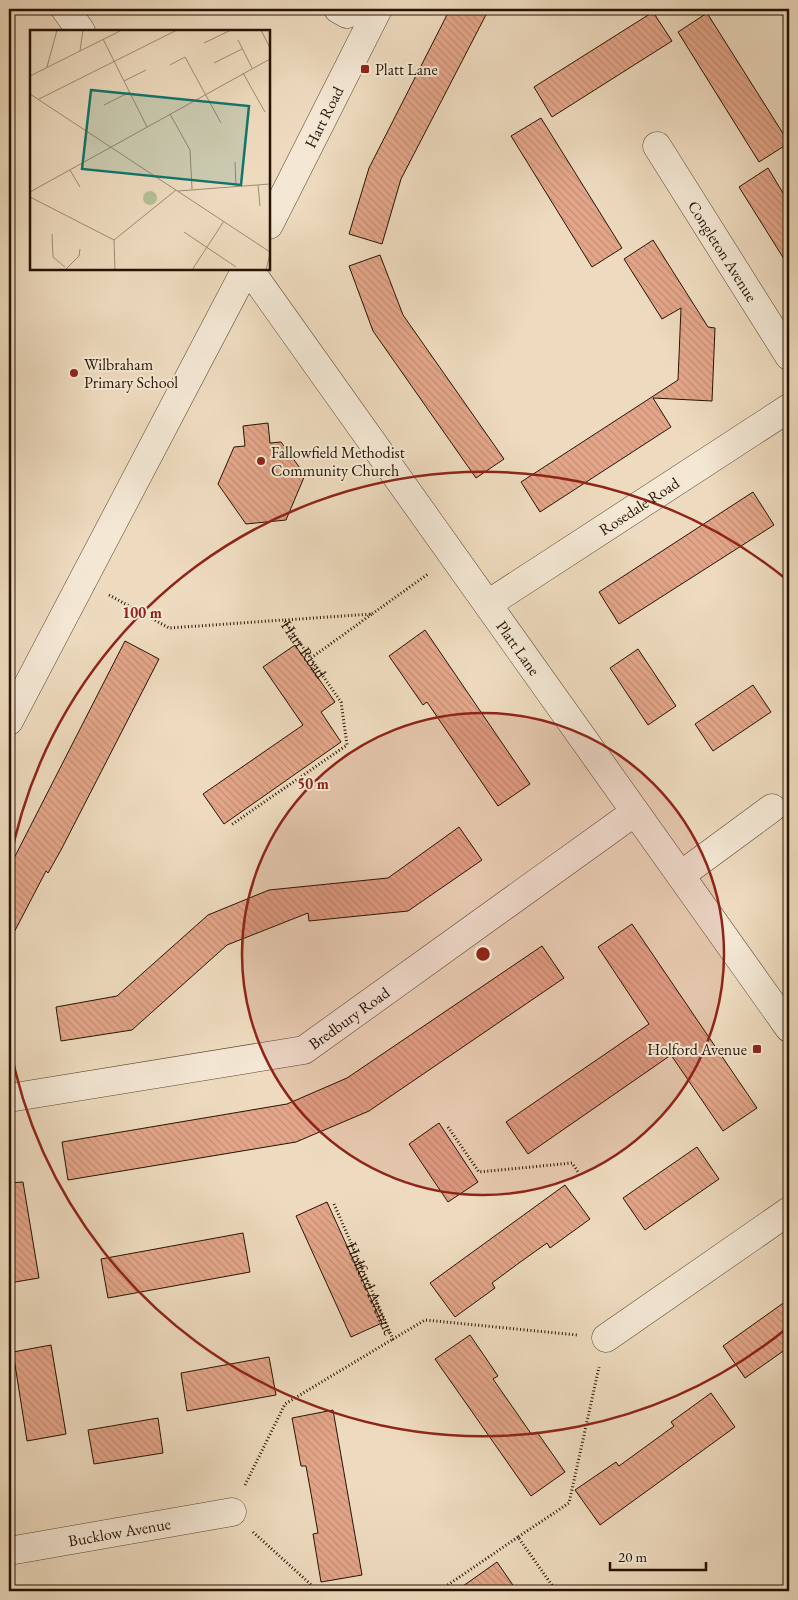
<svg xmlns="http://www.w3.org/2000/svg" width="798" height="1600" viewBox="0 0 798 1600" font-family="'EB Garamond',serif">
	<defs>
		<pattern id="building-back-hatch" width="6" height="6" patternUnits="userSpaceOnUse" patternTransform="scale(1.25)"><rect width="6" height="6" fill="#e4a68a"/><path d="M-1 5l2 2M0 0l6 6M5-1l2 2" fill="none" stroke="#c38e75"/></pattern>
	</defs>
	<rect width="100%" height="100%" fill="#eedbbf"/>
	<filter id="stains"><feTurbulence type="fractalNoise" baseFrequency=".004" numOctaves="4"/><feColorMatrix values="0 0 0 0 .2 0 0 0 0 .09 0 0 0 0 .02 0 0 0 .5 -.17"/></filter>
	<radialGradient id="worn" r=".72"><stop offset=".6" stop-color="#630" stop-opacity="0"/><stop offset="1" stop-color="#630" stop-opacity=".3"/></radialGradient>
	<g fill="url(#building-back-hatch)" stroke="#261300">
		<polygon points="450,9 489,9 401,179 382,244 349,234 369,168"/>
		<polygon points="653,12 672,41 552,117 534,87"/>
		<polygon points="707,13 789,143 759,162 678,32"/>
		<polygon points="541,118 622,248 592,267 511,136"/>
		<polygon points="768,168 789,203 789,267 739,187"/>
		<polygon points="653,240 708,327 715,328 712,401 653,398 671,427 540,512 521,482 678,380 681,308 662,319 624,259"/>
		<polygon points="380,255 403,315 504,459 476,478 373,331 349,266"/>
		<polygon points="268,423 270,443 281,442 305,475 286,520 246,524 218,484 234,447 245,446 243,426"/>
		<polygon points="753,492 774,525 619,624 599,592"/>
		<polygon points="425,630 530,784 498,806 427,702 423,705 389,656"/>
		<polygon points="125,641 159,659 61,850 48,873 46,871 9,942 9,868"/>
		<polygon points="295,645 335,702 321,712 341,742 224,824 203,794 303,725 263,667"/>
		<polygon points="638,649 676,706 648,725 610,668"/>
		<polygon points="753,685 771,712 713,751 695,724"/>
		<polygon points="459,827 482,860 408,911 309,921 308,913 227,945 132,1030 61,1041 56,1007 117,996 208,915 269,890 388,878"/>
		<polygon points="632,924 757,1108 723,1131 671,1055 528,1154 506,1122 649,1024 598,947"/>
		<polygon points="542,946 564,978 369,1111 296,1142 68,1180 62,1142 287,1104 347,1078"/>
		<polygon points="439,1123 478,1182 448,1202 409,1144"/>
		<polygon points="697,1147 719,1179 645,1230 623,1198"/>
		<polygon points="23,1182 39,1278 9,1283 9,1183"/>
		<polygon points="565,1185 590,1219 550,1248 547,1243 519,1263 492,1283 495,1288 455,1317 430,1283"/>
		<polygon points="327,1202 382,1323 351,1337 296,1216"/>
		<polygon points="243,1233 250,1272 108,1298 101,1259"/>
		<polygon points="789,1299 789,1347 745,1378 723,1346"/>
		<polygon points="470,1335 498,1376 493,1379 532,1435 537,1432 565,1472 531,1496 435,1359"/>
		<polygon points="51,1345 66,1434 27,1441 13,1352"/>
		<polygon points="269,1357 276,1395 187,1411 181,1373"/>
		<polygon points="711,1393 735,1427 600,1525 575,1490 616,1462 619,1466 674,1426 671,1422"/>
		<polygon points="333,1410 362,1575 321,1582 313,1534 318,1533 312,1499 306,1466 301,1466 292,1418"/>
		<polygon points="158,1418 163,1453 94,1464 88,1430"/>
		<polygon points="497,1562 517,1591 456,1591"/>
	</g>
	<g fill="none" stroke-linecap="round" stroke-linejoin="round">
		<defs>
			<g id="minor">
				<polyline points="65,9 81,31"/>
				<polyline points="338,9 347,14"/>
				<path id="s3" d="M657,146l132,210"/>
				<path id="s4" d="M269,225l109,-216"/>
				<path id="s5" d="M249,269l540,759"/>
				<path id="s6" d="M488,604l301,-196"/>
				<polyline points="9,721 246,269"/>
				<polyline points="681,875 772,808"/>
				<path id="s7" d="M9,1098l295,-48 331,-238"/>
				<polyline points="606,1338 789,1211"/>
				<path id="s8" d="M9,1551l223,-39"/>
			</g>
		</defs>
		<use href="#minor" stroke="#584530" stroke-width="29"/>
		<g stroke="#261300" stroke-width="3" stroke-dasharray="1 2.5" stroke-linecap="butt">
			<path id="s1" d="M109,595l60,33 115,-8 57,82 6,43 -116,80"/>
			<polyline points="285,620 372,614 428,574"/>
			<polyline points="311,658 372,614"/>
			<polyline points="448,1127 479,1172 572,1163 578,1172"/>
			<path id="s2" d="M334,1204l59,135 32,-19 152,15"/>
			<polyline points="245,1485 285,1404 393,1339"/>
			<polyline points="253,1532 318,1591"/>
			<polyline points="439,1591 518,1537"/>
			<polyline points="556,1591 518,1537 569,1503 599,1367"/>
		</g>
		<use href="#minor" stroke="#f4e8d5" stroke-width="28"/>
	</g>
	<circle cx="483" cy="954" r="241" fill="#8f2418" fill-opacity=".12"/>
	<g fill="none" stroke="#8f2418" stroke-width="2.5">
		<circle cx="483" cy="954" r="241"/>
		<path d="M786 1329A482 482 0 0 1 9 1042M9 866A482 482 0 0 1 786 579"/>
	</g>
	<g fill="#8f2418" stroke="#f4e8d5" stroke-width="2">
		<rect x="360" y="64" width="10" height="10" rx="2.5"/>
		<circle cx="74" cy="373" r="5"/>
		<circle cx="261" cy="461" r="5"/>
		<rect x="752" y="1044" width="10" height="10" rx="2.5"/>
	</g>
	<g text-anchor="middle" stroke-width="4" stroke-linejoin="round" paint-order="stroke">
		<g font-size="16" fill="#261300" stroke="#f4e8d5" text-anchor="start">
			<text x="375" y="75">Platt Lane</text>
			<text x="84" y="370">Wilbraham<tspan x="84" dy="18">Primary School</tspan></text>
			<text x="271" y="458">Fallowfield Methodist<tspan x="271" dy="18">Community Church</tspan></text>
			<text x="747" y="1055" text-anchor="end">Holford Avenue</text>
		</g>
		<g font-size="16" fill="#261300" stroke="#f4e8d5">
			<text dy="6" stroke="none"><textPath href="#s4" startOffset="121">Hart Road</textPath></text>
			<text dy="6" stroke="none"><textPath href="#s3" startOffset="124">Congleton Avenue</textPath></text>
			<text dy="6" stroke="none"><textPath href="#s6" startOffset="180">Rosedale Road</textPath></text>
			<text dy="6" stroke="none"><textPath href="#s5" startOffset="465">Platt Lane</textPath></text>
			<text dy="6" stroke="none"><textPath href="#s1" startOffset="219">Hart Road</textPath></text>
			<text dy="6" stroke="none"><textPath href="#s7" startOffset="354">Bredbury Road</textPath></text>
			<text dy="6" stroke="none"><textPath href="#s2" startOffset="92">Holford Avenue</textPath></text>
			<text dy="6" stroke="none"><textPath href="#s8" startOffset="112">Bucklow Avenue</textPath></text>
		</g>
	</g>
	<g transform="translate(30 30)">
		<rect width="240" height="240" fill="#eedbbf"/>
		<path d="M113 168a7 7 0 1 1 14 0a7 7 0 1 1-14 0Z" fill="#b4c196"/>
		<path fill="none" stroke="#9e8b73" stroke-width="1" d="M231,0l9,18M73,9l44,88M208,10l14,28M174,13l27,-13M50,21l3,-21M184,33l28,-14M140,35l15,-8 36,66M17,37l10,-37M213,43l22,39M0,46l92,-46M94,51l22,-11M0,64l240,158M9,69l138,-69M74,75l26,-13M140,84l20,36 2,39M205,132l1,25M40,140l10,17M228,155l2,21M148,161l92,-7M0,162l240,-133M0,167l84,43M154,202l52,35M22,204l1,23 12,10M84,210l62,-50M84,210l1,30M35,240l14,-14 1,-7M162,240l32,-49M236,240l4,-16"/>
		<path fill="#0f766e" fill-opacity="0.15" stroke="#0f766e" stroke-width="2.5" d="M61,60l158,16 -8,79 -159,-16z"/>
		<rect width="240" height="240" fill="none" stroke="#261300" stroke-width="2.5"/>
	</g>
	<circle cx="483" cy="954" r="8" fill="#8f2418" stroke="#f4e8d5" stroke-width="2.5"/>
	<g font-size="15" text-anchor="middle" font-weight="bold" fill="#8f2418" stroke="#f4e8d5" stroke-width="4" stroke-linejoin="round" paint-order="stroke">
		<text x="142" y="618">100 m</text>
		<text x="313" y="789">50 m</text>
	</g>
	<rect width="798" height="1600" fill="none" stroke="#eedbbf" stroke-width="30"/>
	<rect x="10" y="10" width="778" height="1580" fill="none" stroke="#261300" stroke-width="2.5"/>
	<rect x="15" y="15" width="768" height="1570" fill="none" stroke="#261300"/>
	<path d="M610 1562v8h96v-8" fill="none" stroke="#261300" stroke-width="2.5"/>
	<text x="618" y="1562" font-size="15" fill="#261300" stroke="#f4e8d5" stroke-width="4" paint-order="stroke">20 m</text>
	<rect width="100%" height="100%" filter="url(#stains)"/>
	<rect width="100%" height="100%" fill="url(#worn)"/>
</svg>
